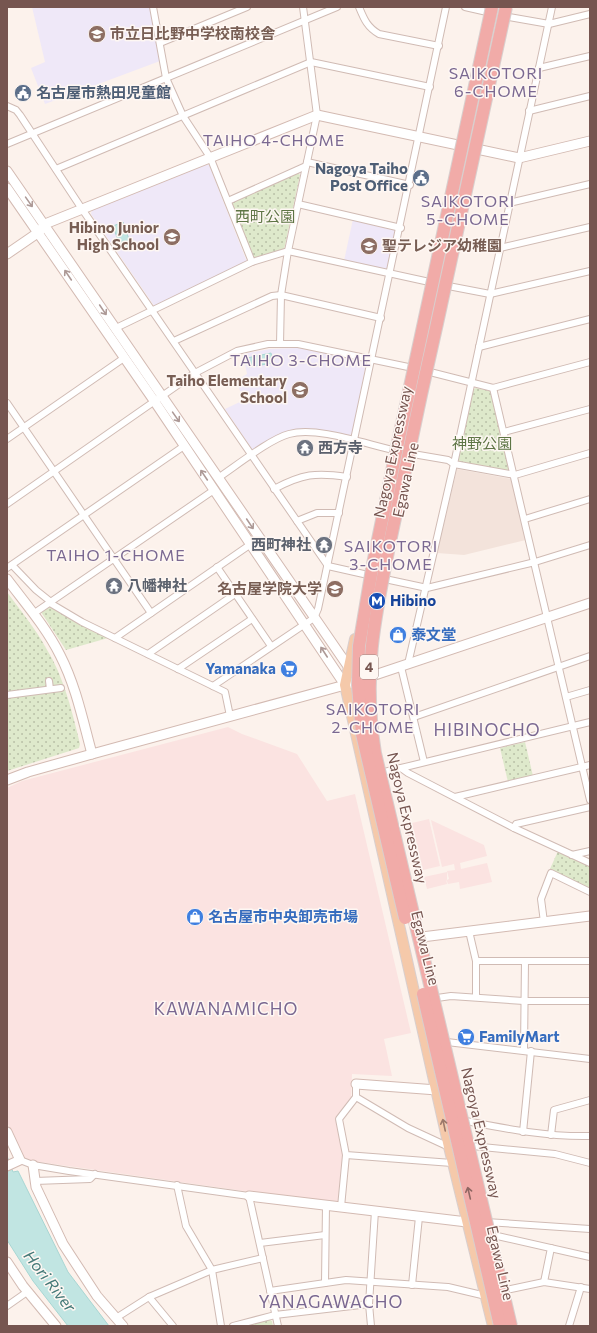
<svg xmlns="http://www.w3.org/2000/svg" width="597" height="1333" viewBox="0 0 597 1333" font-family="Commissioner,'Noto Sans JP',sans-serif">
	<defs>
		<pattern id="park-dots" width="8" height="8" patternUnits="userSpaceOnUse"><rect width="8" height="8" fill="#dee9cb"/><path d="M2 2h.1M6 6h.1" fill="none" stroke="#b9c0a7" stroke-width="1.8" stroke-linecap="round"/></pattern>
	</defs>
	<rect width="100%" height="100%" fill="#fcf2ec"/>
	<polygon fill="#f3e3db" points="457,469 512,479 526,540 464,555 437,553"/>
	<g fill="#fbe3e1">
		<polygon points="228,727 242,734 297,754 327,801 355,794 411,1033 384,1039 392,1076 352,1074 351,1098 335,1118 344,1153 339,1202 336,1204 25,1160 7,1122 7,788 22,781"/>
		<polygon points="429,819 440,866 423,870 412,823"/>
		<polygon points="431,820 484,845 487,856 460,863 461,869 487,863 492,882 460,889 459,882 448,884 446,879 447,884 427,889 424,877 447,872 447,880 449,879 447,871 455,870 454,864 442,867"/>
		<polygon points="410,824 421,870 416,872 405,825"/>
	</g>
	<g fill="#efe8f8">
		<polygon points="32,7 150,7 160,61 45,104 31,68 45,62"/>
		<polygon points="206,164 209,165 247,262 155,307 91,214 92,210"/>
		<polygon points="353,219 394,229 395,230 387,268 385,270 344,261"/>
		<polygon points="298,348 365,362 366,364 352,434 349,435 312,429 294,430 278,435 256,449 252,449 225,409 244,400 236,381 247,374 243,354 270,349"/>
	</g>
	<g fill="url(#park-dots)">
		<polygon points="297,172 300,175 284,250 254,259 232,205 233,202"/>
		<polygon points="476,388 490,391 491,394 509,469 508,471 460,462 458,459 472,390"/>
		<path d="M7,592c13,18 28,36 39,56 18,29 26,63 34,96l-1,4 -72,23z"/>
		<polygon points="50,605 81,625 108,638 66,650 41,612"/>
		<polygon points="525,742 533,776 508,782 500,748"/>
		<polygon points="558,851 590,866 590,889 550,869"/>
		<polygon points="270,1320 272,1321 273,1326 245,1326"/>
	</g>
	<g fill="#c1e5e2" stroke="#a8d6d3">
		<polygon points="123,222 131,245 121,249 113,226"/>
		<polygon points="271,353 273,363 249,367 247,358"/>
		<polygon points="7,1156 13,1172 18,1171 68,1272 109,1326 68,1326 33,1281 7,1240"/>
	</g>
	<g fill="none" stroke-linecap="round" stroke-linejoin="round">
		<defs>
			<g id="street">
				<polyline points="153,7 166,78 183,116 210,157 252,262"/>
				<path d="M359,7c5,12 8,20 20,27l60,12"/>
				<polyline points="465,7 487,12"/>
				<polyline points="509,17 549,24 590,14"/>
				<polyline points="160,43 247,7"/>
				<polyline points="539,68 590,56"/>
				<polyline points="7,106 16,110 20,115 82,209 328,566 368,575"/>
				<polyline points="529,111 590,96"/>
				<polyline points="7,144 337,7"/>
				<polyline points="307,162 410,185"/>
				<polyline points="56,169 311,62 430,87"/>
				<polyline points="228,201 306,166"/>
				<polyline points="509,203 590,184"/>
				<polyline points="298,204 401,228"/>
				<polyline points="500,248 590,227"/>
				<polyline points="443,285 490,294 590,271"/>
				<polyline points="116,328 252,262 288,251 434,283"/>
				<polyline points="174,341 272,296 281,295 381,318"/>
				<polyline points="280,344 281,295 288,251 317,115 303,7"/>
				<polyline points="479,347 590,319"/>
				<polyline points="430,372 493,388 590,362"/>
				<polyline points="493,388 590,800"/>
				<polyline points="7,403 151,613"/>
				<polyline points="504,432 590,409"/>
				<polyline points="7,439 124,358"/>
				<polyline points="407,453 448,460 454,464 515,475 590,453"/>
				<path d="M218,478c18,-12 52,-39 71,-44 29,-8 79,11 109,17"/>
				<path d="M274,489c28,-15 42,-17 73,-12"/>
				<polyline points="7,504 195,373 237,351 268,344 298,344 413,368"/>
				<polyline points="525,519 590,499"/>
				<polyline points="297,521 317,513 339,513"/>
				<polyline points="12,565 36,590 51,602"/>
				<polyline points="217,567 271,646"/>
				<polyline points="7,568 184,446"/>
				<polyline points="385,579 427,588 535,562 590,545"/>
				<polyline points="50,603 82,622 225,692 230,716"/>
				<polyline points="33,614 214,490"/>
				<polyline points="115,638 251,544"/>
				<polyline points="148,654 235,594"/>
				<polyline points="408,664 454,464 552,7"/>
				<polyline points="401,667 424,762"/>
				<polyline points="178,669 252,619"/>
				<polyline points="49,681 50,689"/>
				<polyline points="213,686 314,618 318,609 446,7"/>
				<polyline points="7,695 61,688"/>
				<polyline points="566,697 590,690"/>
				<polyline points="414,717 590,656"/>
				<polyline points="401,768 590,722"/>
				<polyline points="380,773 401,768 408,773 514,828 590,863"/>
				<polyline points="455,797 590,765"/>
				<polyline points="514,828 516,824 590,807"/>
				<polyline points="572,855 590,851"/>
				<polyline points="544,922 541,899 551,873 590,892"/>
				<polyline points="469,931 476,961 476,997"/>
				<polyline points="476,961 590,961"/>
				<polyline points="437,998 451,996 524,1001 590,1001"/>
				<polyline points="447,1042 590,1059"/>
				<polyline points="524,1050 525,961"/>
				<polyline points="356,1084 356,1097 339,1119 346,1155 452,1163"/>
				<polyline points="356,1097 408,1128 449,1147"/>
				<path d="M466,1121c41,8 82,16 124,15"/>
				<polyline points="523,1132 531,1051"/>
				<polyline points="551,1135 554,1110 590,1100"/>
				<polyline points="472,1146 555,1154 590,1163"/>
				<polyline points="20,1160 33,1165 69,1171 249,1196 278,1326"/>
				<polyline points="35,1181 90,1179 95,1174"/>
				<polyline points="177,1185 186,1226 212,1270 221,1326"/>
				<polyline points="341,1207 346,1155"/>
				<polyline points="486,1222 590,1229"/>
				<polyline points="493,1235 590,1257"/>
				<polyline points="260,1243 325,1235"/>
				<polyline points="544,1282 551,1248"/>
				<polyline points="325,1283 326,1205"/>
				<polyline points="412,1285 419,1217"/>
				<polyline points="506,1290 544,1282 590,1289"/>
				<polyline points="270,1291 346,1280 448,1287 486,1296"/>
				<polyline points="149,1297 173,1326"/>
				<polyline points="7,1306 27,1292"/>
				<polyline points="116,1318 149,1297 212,1270 263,1258"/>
				<polyline points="233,1326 275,1315 369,1304"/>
				<polyline points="371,1326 369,1304 375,1211"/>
				<polyline points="569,1326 581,1287"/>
			</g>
			<g id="secondary">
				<polyline points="7,171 352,672"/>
				<polyline points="7,188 155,402 345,685"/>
				<polyline points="7,254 39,232 45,224 317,115 519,158 590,141"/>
				<path d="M7,579c18,24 39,48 53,76 16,31 23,66 32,99"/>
				<polyline points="7,780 28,772 92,754 345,685 590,603"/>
				<polyline points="422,937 590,916"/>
				<polyline points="356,1084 437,1090"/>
				<polyline points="7,1132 20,1160 7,1166"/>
				<polyline points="33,1165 36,1187 63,1244 97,1296 123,1326"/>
				<polyline points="249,1196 467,1222"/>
				<polyline points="7,1262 23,1286 56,1326"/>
			</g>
			<polyline id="primary" points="355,639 345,685 449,1147 493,1326"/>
		</defs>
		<use href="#street" stroke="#d0bbb4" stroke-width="8"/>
		<use href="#secondary" stroke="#d3bab2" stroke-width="11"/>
		<use href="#primary" stroke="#d9cfce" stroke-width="12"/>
		<use href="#street" stroke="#fff" stroke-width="6"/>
		<use href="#secondary" stroke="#fff" stroke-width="9"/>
		<use href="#primary" stroke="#f5c9aa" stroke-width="10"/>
		<defs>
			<g id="highway-bridge">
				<path d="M506,7c-28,130 -56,259 -85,388 -10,48 -20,95 -30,142 -16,78 -29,136 -16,216l136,573"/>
				<polyline points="405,918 362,734 358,685 359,646 372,569 397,447 492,7"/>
				<polyline points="423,994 500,1326"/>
			</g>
		</defs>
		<use href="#highway-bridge" stroke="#d9cfce" stroke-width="14" stroke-linecap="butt"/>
		<use href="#highway-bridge" stroke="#f1aba8" stroke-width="12"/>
	</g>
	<defs><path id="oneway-shaft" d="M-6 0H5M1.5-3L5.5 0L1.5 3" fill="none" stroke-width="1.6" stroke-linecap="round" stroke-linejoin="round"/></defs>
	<g stroke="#ad9996">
		<use href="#oneway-shaft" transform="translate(29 202) rotate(55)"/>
		<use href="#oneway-shaft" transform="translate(68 275) rotate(-124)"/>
		<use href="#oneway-shaft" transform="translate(103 310) rotate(56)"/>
		<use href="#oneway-shaft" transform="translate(176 417) rotate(55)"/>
		<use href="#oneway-shaft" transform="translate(204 475) rotate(-124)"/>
		<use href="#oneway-shaft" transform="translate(250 524) rotate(56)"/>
		<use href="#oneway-shaft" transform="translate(324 652) rotate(-123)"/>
	</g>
	<use stroke="#9c786b" href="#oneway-shaft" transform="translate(444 1125) rotate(-102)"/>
	<use stroke="#8f6662" href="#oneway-shaft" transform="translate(469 1193) rotate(-103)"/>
	<defs>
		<symbol id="school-disc" viewBox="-11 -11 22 22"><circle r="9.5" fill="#8d6e63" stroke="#fef7f3"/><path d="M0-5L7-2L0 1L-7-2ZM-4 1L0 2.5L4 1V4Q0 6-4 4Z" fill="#fff"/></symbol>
		<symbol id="civic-disc" viewBox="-11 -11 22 22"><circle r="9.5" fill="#5c6f8a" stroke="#fef7f3"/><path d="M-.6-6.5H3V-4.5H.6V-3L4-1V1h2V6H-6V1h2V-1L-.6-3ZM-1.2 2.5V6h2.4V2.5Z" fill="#fff"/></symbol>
		<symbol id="temple-disc" viewBox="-11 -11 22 22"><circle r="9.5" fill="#6b7280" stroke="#fef7f3"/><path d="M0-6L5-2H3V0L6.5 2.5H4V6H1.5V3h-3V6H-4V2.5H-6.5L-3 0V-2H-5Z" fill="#fff"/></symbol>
		<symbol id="university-disc" viewBox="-11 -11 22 22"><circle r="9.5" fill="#8d6e63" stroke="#fef7f3"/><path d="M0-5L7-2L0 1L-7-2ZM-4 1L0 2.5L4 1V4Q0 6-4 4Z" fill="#fff"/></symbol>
		<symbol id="metro-disc" viewBox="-11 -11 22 22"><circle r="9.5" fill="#1a4fb4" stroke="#fef7f3"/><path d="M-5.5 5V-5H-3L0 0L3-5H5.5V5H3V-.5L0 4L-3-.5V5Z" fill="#fff"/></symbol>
		<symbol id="shop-disc" viewBox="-11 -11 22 22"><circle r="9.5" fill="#3f7fe0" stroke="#fef7f3"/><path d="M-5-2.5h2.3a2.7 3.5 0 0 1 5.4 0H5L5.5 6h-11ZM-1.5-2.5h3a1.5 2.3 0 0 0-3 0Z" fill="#fff"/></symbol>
		<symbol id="supermarket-disc" viewBox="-11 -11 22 22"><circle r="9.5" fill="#3f7fe0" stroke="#fef7f3"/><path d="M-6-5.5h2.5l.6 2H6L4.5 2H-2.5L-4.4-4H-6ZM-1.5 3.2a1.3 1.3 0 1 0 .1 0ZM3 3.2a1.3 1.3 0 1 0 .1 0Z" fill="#fff"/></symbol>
	</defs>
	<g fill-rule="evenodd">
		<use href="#school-disc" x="87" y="24" width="20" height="20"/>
		<use href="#civic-disc" x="13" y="83" width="20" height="20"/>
		<use href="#civic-disc" x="411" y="168" width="20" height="20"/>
		<use href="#school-disc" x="162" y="227" width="20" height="20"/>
		<use href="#school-disc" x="359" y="236" width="20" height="20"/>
		<use href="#school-disc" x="290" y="380" width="20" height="20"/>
		<use href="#temple-disc" x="295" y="438" width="20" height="20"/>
		<use href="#temple-disc" x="314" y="535" width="20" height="20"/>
		<use href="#temple-disc" x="104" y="576" width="20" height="20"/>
		<use href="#university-disc" x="325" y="579" width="20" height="20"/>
		<use href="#metro-disc" x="367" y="591" width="20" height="20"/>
		<use href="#shop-disc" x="388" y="625" width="20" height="20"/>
		<use href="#supermarket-disc" x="279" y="659" width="20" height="20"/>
		<use href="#shop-disc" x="185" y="907" width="20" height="20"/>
		<use href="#supermarket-disc" x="456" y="1027" width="20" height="20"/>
	</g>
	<g text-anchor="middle" stroke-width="3" stroke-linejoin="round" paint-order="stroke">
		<rect fill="#fef7f3" stroke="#9f8681" stroke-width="1" x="360" y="655" width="18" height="24" rx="3"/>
		<g font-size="14" font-weight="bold" fill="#765550">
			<text x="369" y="672">4</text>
		</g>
		<g font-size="15" font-weight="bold" fill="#785e54" stroke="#fef7f3" text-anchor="end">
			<text x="110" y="39" text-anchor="start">市立日比野中学校南校舎</text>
			<text x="159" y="233">Hibino Junior<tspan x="159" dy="17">High School</tspan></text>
			<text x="382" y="251" text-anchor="start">聖テレジア幼稚園</text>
			<text x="287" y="386">Taiho Elementary<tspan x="287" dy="17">School</tspan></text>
			<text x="322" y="594">名古屋学院大学</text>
		</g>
		<g font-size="15" font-weight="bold" fill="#4e5e75" stroke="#fef7f3" text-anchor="start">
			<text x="36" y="98">名古屋市熱田児童館</text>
			<text x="408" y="174" text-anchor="end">Nagoya Taiho<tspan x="408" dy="17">Post Office</tspan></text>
		</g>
		<g font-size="15" fill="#5e7545" stroke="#fef7f3">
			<text x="265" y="222">西町公園</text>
			<text x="482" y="449">神野公園</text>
		</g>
		<g font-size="15" font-weight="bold" fill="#5b616d" stroke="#fef7f3" text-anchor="start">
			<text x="318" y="453">西方寺</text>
			<text x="311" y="550" text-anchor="end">西町神社</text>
			<text x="127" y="591">八幡神社</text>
		</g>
		<g font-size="15" fill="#765550" stroke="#fef7f3">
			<text transform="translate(393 452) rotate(-78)" y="5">Nagoya Expressway</text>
			<text transform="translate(406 480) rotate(-78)" y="5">Egawa Line</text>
			<text transform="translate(407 818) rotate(77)" y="5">Nagoya Expressway</text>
			<text transform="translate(425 948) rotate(76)" y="5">Egawa Line</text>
			<text transform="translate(481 1133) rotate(77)" y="5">Nagoya Expressway</text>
			<text transform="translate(500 1263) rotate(77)" y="5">Egawa Line</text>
		</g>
		<g font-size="15" font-weight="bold" fill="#164399" stroke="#fef7f3" text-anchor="start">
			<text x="390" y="606">Hibino</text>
		</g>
		<g font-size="15" font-weight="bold" fill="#366cbe" stroke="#fef7f3" text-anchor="start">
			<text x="411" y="640">泰文堂</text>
			<text x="276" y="674" text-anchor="end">Yamanaka</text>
			<text x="208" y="922">名古屋市中央卸売市場</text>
			<text x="479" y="1042">FamilyMart</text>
		</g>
		<g font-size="16" letter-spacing="1" fill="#7a6891" stroke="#fef7f3">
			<text x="496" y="79">SAIKOTORI<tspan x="496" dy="18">6-CHOME</tspan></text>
			<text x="274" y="146">TAIHO 4-CHOME</text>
			<text x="468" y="207">SAIKOTORI<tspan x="468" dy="18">5-CHOME</tspan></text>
			<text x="301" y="366">TAIHO 3-CHOME</text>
			<text x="391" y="552">SAIKOTORI<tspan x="391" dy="18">3-CHOME</tspan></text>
			<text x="116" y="561">TAIHO 1-CHOME</text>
			<text x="373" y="715">SAIKOTORI<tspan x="373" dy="18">2-CHOME</tspan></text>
		</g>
		<g font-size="16" font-style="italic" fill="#447977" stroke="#fef7f3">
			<text transform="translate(50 1281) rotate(52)" y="6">Hori River</text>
		</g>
		<g font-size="17" letter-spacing="1" fill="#7a6891" stroke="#fef7f3">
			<text x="487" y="736">HIBINOCHO</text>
			<text x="226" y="1015">KAWANAMICHO</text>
			<text x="331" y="1308">YANAGAWACHO</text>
		</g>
	</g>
	<rect width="597" height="1333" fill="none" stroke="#765550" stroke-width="16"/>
</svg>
